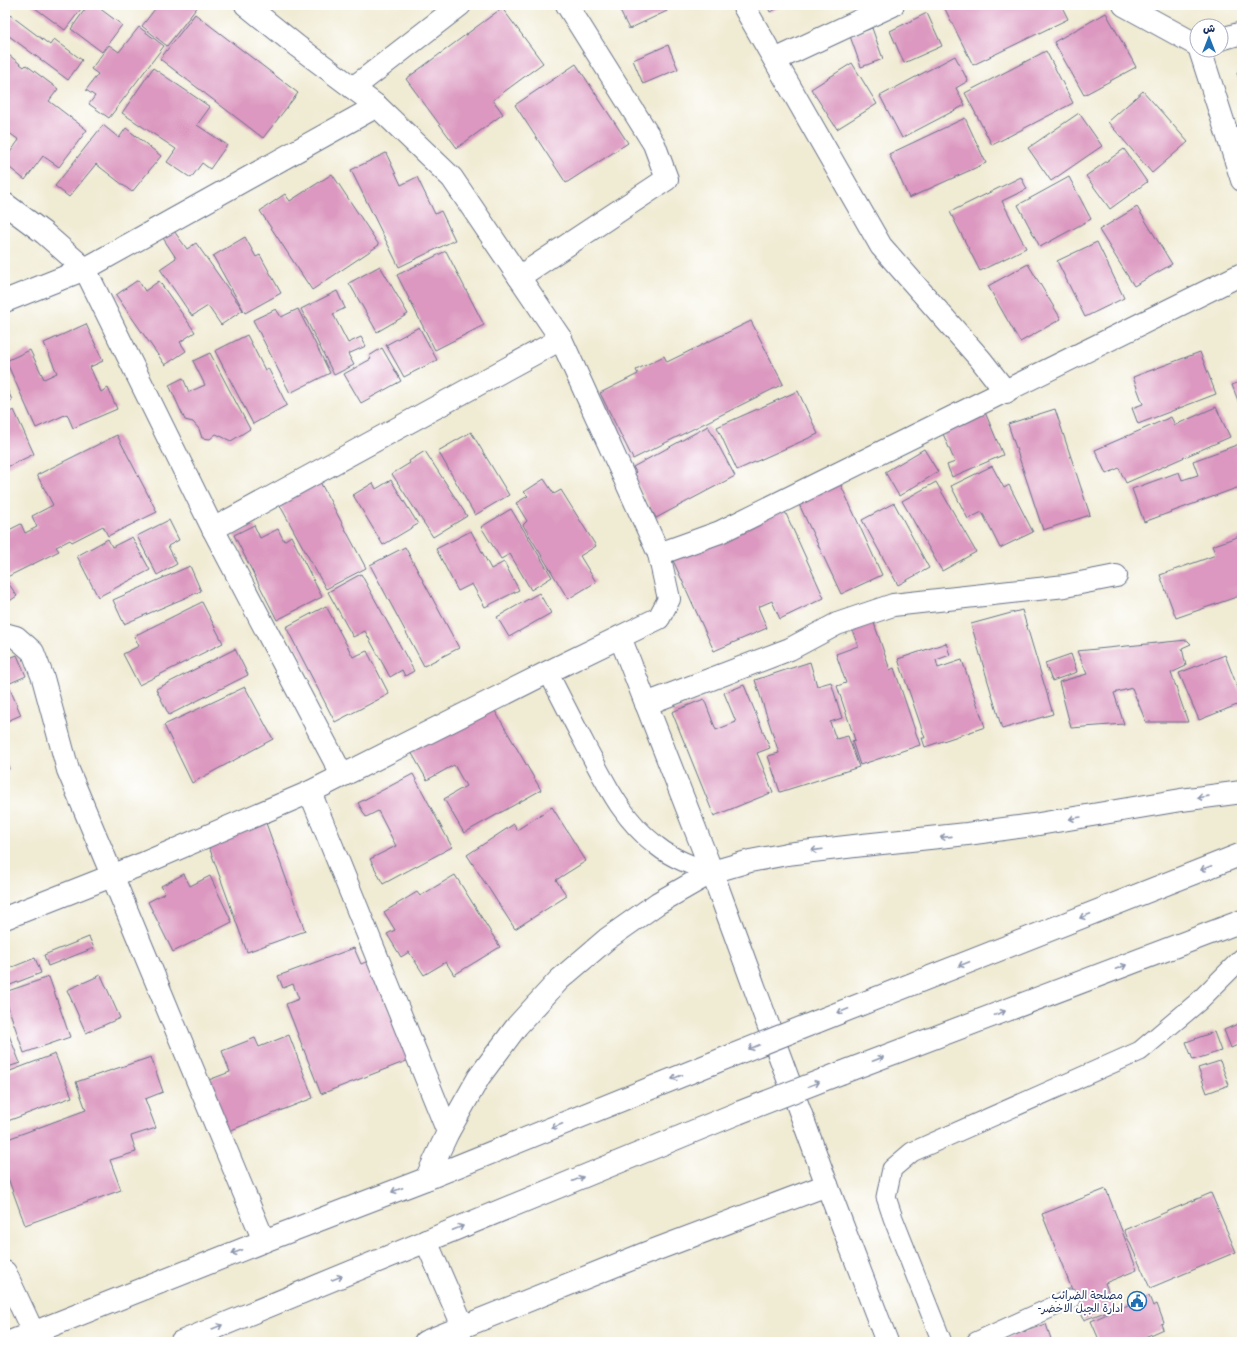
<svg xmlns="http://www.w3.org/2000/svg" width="1247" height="1347" viewBox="0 0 1247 1347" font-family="'Balsamiq Sans','Playpen Sans Arabic',sans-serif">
	<rect width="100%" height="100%" fill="#fff"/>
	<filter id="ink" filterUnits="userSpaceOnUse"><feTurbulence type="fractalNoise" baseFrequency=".025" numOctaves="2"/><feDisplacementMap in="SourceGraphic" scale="8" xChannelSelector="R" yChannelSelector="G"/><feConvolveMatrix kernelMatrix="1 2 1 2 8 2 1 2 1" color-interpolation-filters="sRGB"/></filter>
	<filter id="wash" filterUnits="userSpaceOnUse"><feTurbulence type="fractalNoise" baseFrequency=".012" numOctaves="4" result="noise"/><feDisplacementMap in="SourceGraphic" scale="16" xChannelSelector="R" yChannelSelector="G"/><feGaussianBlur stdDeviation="0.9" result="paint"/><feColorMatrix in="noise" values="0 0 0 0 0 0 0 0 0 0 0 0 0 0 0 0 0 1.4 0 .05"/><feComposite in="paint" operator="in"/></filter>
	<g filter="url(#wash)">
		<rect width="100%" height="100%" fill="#f0ebd3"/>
		<g id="blocks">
			<g fill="#dc98c0">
				<polygon points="31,5 84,5 65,30"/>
				<polygon points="88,5 95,5 122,25 102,52 71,29"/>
				<polygon points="158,5 199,5 167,46 142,26"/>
				<polygon points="617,5 669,5 665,7 667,11 629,29"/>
				<polygon points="767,5 784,5 770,12"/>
				<polygon points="943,5 1061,5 1068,19 973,65"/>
				<polygon points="502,8 543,63 493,100 503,114 457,148 406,79"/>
				<polygon points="927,13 942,46 904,63 890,31"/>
				<polygon points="1106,13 1136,67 1084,95 1054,42"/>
				<polygon points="195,14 298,93 263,138 160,59"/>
				<polygon points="10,15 50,45 54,39 82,60 68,80 5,33 5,22"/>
				<polygon points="139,27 164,46 109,118 89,104 95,96 86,90 98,74 91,69 109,45 119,52"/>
				<polygon points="872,28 883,59 861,67 850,36"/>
				<polygon points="668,45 678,69 643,84 633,60"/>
				<polygon points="1046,51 1073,103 992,145 965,93"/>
				<polygon points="5,52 24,67 26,65 58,89 49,101 87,130 59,167 43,156 25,180 5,164 5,159 19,140 5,130"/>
				<polygon points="955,56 968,81 956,88 965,105 902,138 880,96"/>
				<polygon points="852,63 877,104 837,129 811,89"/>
				<polygon points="576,64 628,143 566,183 515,105"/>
				<polygon points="153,68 210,107 197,125 227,145 210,169 202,163 191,178 167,162 176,149 122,113"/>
				<polygon points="1242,72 1242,87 1237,73"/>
				<polygon points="1143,91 1188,142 1152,173 1108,122"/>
				<polygon points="1079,113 1102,146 1051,181 1028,148"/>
				<polygon points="965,118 986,163 909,198 889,154"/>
				<polygon points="103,125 119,138 126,128 161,156 132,192 96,164 69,197 55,186"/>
				<polygon points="1124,149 1147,182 1110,209 1086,176"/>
				<polygon points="386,153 401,185 417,177 435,214 441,211 455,240 399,267 351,170"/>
				<polygon points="332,174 379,245 312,290 260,211 285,194 290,201"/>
				<polygon points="1021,177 1027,189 1002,201 1026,248 980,271 950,212"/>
				<polygon points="1069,177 1091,219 1040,247 1018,205"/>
				<polygon points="1137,207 1172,264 1134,286 1099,230"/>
				<polygon points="174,231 187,249 196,243 243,310 221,325 208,306 192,316 160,269 176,258 163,238"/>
				<polygon points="245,237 256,257 260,255 281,293 245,313 213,256"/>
				<polygon points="1097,242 1124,298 1085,317 1057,261"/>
				<polygon points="446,251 484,325 435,350 397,275"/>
				<polygon points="1028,264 1061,319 1020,342 988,286"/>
				<polygon points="380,266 408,314 377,332 349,283"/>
				<polygon points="138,280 145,291 159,281 195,332 180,342 186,351 165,365 116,295"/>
				<polygon points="337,291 345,308 333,314 348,343 361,337 366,346 348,354 354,365 334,375 301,309"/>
				<polygon points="276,309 281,317 298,309 330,373 290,393 253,320"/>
				<polygon points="751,321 783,384 633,459 600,393 638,374 636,370 664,356 667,362"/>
				<polygon points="86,324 103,361 90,367 101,392 108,388 117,409 73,428 67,414 36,428 6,361 30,350 44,379 57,373 44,343"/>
				<polygon points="419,327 437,360 404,377 386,345"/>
				<polygon points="247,335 265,370 268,368 287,405 253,424 215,351"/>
				<polygon points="382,348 401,381 361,403 344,374 371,359 369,356"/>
				<polygon points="1200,352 1216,394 1138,424 1132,408 1143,404 1133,377"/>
				<polygon points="210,353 250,429 231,441 216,434 210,439 202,438 199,429 193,422 185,420 169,385 183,378 189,392 205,385 193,361"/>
				<polygon points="1242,381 1242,411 1232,385"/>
				<polygon points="5,385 12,400 5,403"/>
				<polygon points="798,391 818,434 737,470 717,427"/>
				<polygon points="1216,407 1230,437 1126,483 1119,468 1106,474 1095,450 1171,417 1175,425"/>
				<polygon points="1055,409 1090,515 1043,530 1008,424"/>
				<polygon points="14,410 34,454 5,468 5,414"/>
				<polygon points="984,410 1003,455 952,477 947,465 955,462 941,429"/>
				<polygon points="708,426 735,476 656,518 633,475 636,472 633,467"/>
				<polygon points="471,432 509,495 475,515 438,451"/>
				<polygon points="117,435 157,512 108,536 103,526 72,542 70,540 56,547 59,551 7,577 5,573 5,532 21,524 25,533 37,527 32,516 53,505 37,475"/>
				<polygon points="1242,443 1242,486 1144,522 1132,489 1179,472 1182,480 1198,475 1193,461"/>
				<polygon points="924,449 938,472 899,496 885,472"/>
				<polygon points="425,451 467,516 433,537 392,474 410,463 409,461"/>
				<polygon points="992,466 1004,488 1009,485 1033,532 1000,548 982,512 968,519 951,486"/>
				<polygon points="544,479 554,494 561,490 596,546 580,556 596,582 568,599 523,525 527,521 516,503 528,496 524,492"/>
				<polygon points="319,480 366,568 326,589 278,502"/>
				<polygon points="391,480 418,524 383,545 353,495 373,483 376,489"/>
				<polygon points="839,481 882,575 841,594 797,500"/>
				<polygon points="936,482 976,552 942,571 902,501"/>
				<polygon points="894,503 929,568 898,585 862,520"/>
				<polygon points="782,505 824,598 780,619 772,601 758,607 767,628 714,651 671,556"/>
				<polygon points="511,509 552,577 531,590 510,554 501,559 481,527"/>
				<polygon points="169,520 179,540 168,546 177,564 157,575 137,536"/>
				<polygon points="254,525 260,538 278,529 284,541 291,536 322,597 277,620 234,535"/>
				<polygon points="471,531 491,569 504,562 519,590 485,607 472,584 458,591 436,549"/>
				<polygon points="1242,535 1242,595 1176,618 1160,575 1216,555 1212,546"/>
				<polygon points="132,537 150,570 98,597 77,556 108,539 112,547"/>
				<polygon points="405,547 459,648 424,666 370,565"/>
				<polygon points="190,566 201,591 124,624 113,600"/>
				<polygon points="361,574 414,671 405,676 402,670 390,677 365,631 353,637 328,592"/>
				<polygon points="5,578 17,596 5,604"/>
				<polygon points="539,593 551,613 509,637 497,617"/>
				<polygon points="202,602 223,643 139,685 123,654 139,646 134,636"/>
				<polygon points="326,606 353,657 367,651 389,694 335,722 286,627"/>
				<polygon points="1022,610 1053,714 1002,729 971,624"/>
				<polygon points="873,620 890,670 894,668 920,745 860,765 852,741 855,740 837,686 846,683 836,654 858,646 851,627"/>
				<polygon points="1187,640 1191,644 1182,648 1186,666 1171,673 1188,722 1146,722 1132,688 1114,693 1124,724 1071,728 1059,682 1087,674 1077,651"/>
				<polygon points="946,643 950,655 936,660 938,668 962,660 985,727 925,747 922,738 925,738 898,659"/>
				<polygon points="235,649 248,675 169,715 156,689"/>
				<polygon points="1071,654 1077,672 1052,681 1045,663"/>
				<polygon points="17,655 26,676 8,684 21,715 5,722 5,660"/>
				<polygon points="1225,655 1242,699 1242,703 1199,720 1179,673"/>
				<polygon points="810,662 817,686 831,682 842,718 830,722 836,739 848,736 859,767 780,792 768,756 779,753 755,680"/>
				<polygon points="744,685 770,748 757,753 773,792 714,816 672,712 704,699 716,730 736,722 724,693"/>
				<polygon points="245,687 273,739 192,783 164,725"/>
				<polygon points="491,704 541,790 464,833 444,799 466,786 454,765 427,780 410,750"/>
				<polygon points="5,759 9,769 5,771"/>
				<polygon points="413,774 452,847 383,884 370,859 396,846 378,811 366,817 358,803"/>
				<polygon points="552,807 586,861 556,880 567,896 515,929 467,855 514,824 517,830"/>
				<polygon points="266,823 305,931 247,952 208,844"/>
				<polygon points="184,874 190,886 210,876 232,922 173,952 148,902 165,893 161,886"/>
				<polygon points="455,875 500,947 454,975 446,962 424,975 409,952 401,957 387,934 395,930 384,912 417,892 420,896"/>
				<polygon points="89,937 94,948 48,966 44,955"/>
				<polygon points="354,948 361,964 371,960 409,1060 321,1094 286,1004 299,999 293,984 283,988 278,976"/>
				<polygon points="35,958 41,973 5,987 5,970"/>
				<polygon points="101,975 120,1018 86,1033 67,990"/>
				<polygon points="49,977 70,1037 24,1053 5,998 5,992"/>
				<polygon points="1242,1022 1242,1043 1231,1048 1224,1030"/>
				<polygon points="5,1025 20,1063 5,1068"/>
				<polygon points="1214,1032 1221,1051 1193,1060 1186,1042"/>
				<polygon points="289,1035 313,1098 226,1132 206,1081 230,1072 222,1051 255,1038 259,1047"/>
				<polygon points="55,1054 72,1097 5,1122 5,1073"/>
				<polygon points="151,1057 163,1092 145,1099 156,1128 131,1136 136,1152 110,1160 121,1190 25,1225 5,1170 5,1140 86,1110 76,1082"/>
				<polygon points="1220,1061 1229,1085 1207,1093 1198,1068"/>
				<polygon points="1106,1189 1137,1270 1105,1283 1115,1308 1084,1320 1042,1214"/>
				<polygon points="1211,1193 1236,1252 1150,1288 1124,1230"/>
				<polygon points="1149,1296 1153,1306 1157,1304 1164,1323 1161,1324 1163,1329 1134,1342 1100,1342 1091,1321"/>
				<polygon points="1046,1324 1052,1342 1007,1342 1006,1338"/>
			</g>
		</g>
	</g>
	<g filter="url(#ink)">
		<use href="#blocks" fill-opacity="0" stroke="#667187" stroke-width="1"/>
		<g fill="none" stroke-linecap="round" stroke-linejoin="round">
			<defs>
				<g id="lane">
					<path d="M548,672c13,26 26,51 39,76 20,38 36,72 70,98 16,13 36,20 55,26"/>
					<polyline points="942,1342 893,1218 886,1197 892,1169 912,1152 1140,1051 1198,1002 1242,958"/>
					<polyline points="976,1342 1070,1299"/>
				</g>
				<g id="street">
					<polyline points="246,5 297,46 377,106 452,178 561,339 659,554"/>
					<polyline points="743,5 881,246 981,360 1006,392"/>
					<polyline points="1124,5 1197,45"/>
					<polyline points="1221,39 1242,33"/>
					<polyline points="1200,50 1242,180"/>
					<polyline points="775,60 893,5"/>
					<polyline points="353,88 460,5"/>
					<polyline points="5,204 44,233 85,269 213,529 342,775"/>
					<polyline points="519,277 667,179 654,144 567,5"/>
					<polyline points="5,301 85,269 377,106"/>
					<polyline points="213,529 561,339"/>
					<polyline points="5,634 16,637 33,652 43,678 68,770 112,875 264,1241"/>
					<polyline points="620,637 712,872"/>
					<polyline points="646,704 790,649 837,624 893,605 1065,586 1116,576"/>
					<polyline points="310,792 448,1132"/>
					<polyline points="5,918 142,864 310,792 548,672 659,618 669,599 659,554 720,532 1242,274"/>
					<polyline points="426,1241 463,1326"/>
					<polyline points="5,1272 33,1332"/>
					<polyline points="425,1342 644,1254 827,1185"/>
				</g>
				<polyline id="secondary" points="712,872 827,1185 887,1342"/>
				<g id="highway">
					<polyline points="816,1022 1242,854"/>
					<polyline points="841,1073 1242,921"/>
					<polyline points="426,1179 448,1132 479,1077 517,1026 559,980 607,939 658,903 712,872 750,861 787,854 863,845 967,834 1033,825 1181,800 1242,792"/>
					<polyline points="10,1342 264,1241 426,1179 713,1063"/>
					<polyline points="181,1342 738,1113"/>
				</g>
			</defs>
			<use href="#lane" stroke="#667187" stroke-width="21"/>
			<use href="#street" stroke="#667187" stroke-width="24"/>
			<use href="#secondary" stroke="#667187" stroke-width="24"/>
			<use href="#highway" stroke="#667187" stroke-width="24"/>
			<use href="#lane" stroke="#fff" stroke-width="19"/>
			<use href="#street" stroke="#fff" stroke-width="22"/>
			<use href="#secondary" stroke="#fff" stroke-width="22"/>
			<use href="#highway" stroke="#fff" stroke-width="22"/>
			<defs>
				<g id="highway-bridge">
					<polyline points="713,1063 816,1022"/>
					<polyline points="738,1113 841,1073"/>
				</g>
			</defs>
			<use href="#highway-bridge" stroke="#667187" stroke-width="24" stroke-linecap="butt"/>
			<use href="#highway-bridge" stroke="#fff" stroke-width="22"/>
		</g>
		<defs><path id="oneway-shaft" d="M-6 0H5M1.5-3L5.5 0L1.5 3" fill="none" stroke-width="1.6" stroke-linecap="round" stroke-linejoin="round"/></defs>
		<g stroke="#8d97ae">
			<use href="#oneway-shaft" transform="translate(1203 797) rotate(172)"/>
			<use href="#oneway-shaft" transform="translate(1075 818) rotate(170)"/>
			<use href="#oneway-shaft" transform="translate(946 837) rotate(174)"/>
			<use href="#oneway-shaft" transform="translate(817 850) rotate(173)"/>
			<use href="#oneway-shaft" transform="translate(1206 868) rotate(158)"/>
			<use href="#oneway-shaft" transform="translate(1085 916) rotate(158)"/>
			<use href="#oneway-shaft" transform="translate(964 964) rotate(158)"/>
			<use href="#oneway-shaft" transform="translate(1121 967) rotate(-21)"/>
			<use href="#oneway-shaft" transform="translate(843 1011) rotate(158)"/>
			<use href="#oneway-shaft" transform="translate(1000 1013) rotate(-21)"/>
			<use href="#oneway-shaft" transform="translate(754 1047) rotate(158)"/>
			<use href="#oneway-shaft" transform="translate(878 1059) rotate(-21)"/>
			<use href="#oneway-shaft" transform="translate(677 1077) rotate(158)"/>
			<use href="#oneway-shaft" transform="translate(814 1084) rotate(-21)"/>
			<use href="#oneway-shaft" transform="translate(557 1126) rotate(158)"/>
			<use href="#oneway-shaft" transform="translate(578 1179) rotate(-22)"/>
			<use href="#oneway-shaft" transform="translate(397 1190) rotate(159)"/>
			<use href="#oneway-shaft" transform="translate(458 1228) rotate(-22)"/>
			<use href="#oneway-shaft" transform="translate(237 1252) rotate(159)"/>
			<use href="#oneway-shaft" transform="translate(337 1278) rotate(-22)"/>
			<use href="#oneway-shaft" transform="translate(217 1327) rotate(-22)"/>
		</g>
	</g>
	<defs>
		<symbol id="civic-ring" viewBox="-11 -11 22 22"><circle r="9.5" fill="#fff" stroke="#1f6fb2" stroke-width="1.5"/><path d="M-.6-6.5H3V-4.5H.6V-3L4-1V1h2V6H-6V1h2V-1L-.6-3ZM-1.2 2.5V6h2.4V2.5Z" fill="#1f6fb2"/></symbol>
	</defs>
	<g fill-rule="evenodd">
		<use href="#civic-ring" x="1126" y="1290" width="22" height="22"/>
	</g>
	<g text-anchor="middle" stroke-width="4" stroke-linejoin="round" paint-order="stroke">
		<g font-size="11" fill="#1b2f5e" stroke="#fff" text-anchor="end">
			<text x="1123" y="1299">مصلحة الضرائب<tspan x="1123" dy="13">-ادارة الجبل الاخضر</tspan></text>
		</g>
	</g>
	<rect width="1247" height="1347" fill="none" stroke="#fff" stroke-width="20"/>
	<g transform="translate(1209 38)"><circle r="19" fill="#ffffff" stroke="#a4acbf"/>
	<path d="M0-3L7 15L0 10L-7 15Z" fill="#1f6fb2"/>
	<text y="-6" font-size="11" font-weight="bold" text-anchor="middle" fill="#1b2f5e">ش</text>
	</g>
</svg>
